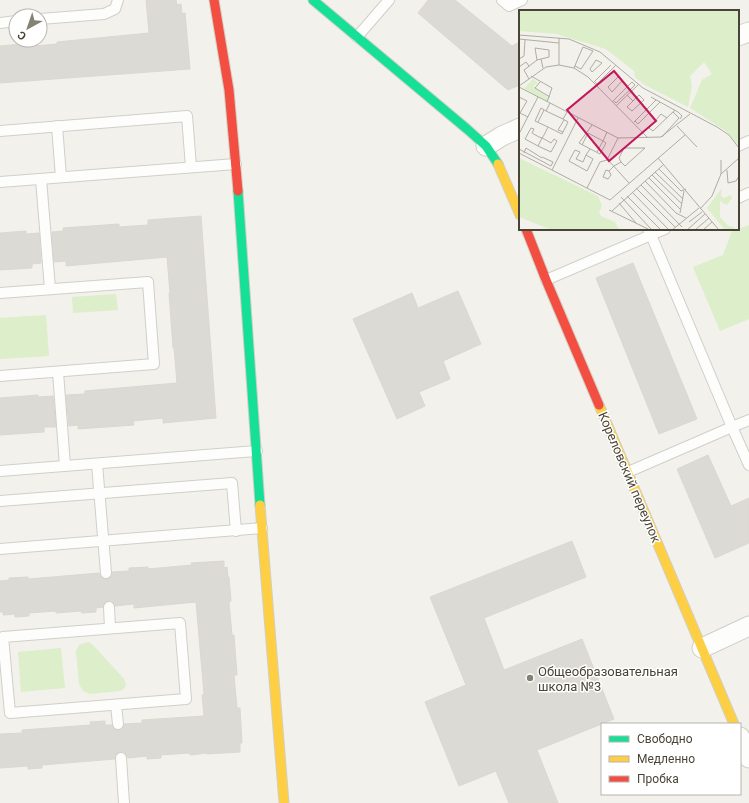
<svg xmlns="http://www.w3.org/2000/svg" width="749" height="803" viewBox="0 0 749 803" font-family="Roboto,sans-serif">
	<rect width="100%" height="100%" fill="#f2f1eb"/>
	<g fill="#dceeca">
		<polygon points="749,225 749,319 720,331 693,267 723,255 732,231"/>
		<polygon points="116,294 118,310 73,313 72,297"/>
		<polygon points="46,315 49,356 0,359 0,318"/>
		<polygon points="89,642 93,645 124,679 126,684 125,688 120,691 90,694 83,691 79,684 76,651 79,645 84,643"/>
		<polygon points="61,648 65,688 21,692 18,652"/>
	</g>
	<g fill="#dcdad4" stroke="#dbd8d1">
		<polygon points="146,0 176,0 177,5 181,4 182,14 185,13 190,69 0,83 0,46 22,44 22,47 57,44 57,42 149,33"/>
		<polygon points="428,0 455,0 512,46 520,42 520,85 508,90 418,13"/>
		<polygon points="201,216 216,418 163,423 163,418 133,421 134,425 78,429 78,425 69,426 66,395 85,394 85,391 177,383 174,348 173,348 169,293 170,293 167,257 66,266 66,261 54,262 52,232 63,231 63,228 119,224 119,227 148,225 148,220"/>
		<polygon points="26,231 26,234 39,233 41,263 32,264 32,268 0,270 0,233"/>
		<polygon points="633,263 697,419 659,434 596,278"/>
		<polygon points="458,291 481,344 443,361 450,379 419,392 425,406 397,419 353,319 412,293 418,308"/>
		<polygon points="38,395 38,397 53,396 56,427 44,427 44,432 0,435 0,398"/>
		<polygon points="708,455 731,506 749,498 749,543 715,558 677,469"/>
		<polygon points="572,541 586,577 484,618 504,670 582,639 614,719 537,750 558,803 509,803 496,771 459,786 425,702 466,685 430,597"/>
		<polygon points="224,561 224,568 227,567 228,577 229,577 231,601 229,602 232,635 234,635 237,675 234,675 237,708 240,708 242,743 240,743 240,752 207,754 207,753 190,755 190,753 161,755 161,758 147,759 147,756 128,758 127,755 124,752 120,752 115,755 115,759 42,765 42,768 28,769 28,766 0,768 0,734 22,733 22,730 91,725 90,722 105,721 105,725 112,725 113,728 118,730 122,729 124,724 142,723 142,720 204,716 202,695 204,694 196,602 134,608 134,604 115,606 112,601 108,601 103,604 103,607 96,608 96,612 82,613 81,611 56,613 56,611 29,613 29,616 15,617 15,614 3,615 3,612 0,612 0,581 9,580 9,578 28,577 29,579 99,573 101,577 104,579 107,579 112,576 112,572 129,571 129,568 148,567 148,569 192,565 191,563"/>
	</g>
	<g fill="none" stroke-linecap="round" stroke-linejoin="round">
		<defs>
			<g id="lane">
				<polyline points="502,0 509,6 522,0"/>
				<polyline points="40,19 104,14 115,9 118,0"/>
				<polyline points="0,23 16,21"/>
				<polyline points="357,37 389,0"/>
				<polyline points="57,126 61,177"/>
				<polyline points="0,131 187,116 191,167"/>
				<polyline points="738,146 749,141"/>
				<polyline points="41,179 50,289"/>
				<polyline points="0,182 236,164"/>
				<polyline points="738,198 749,193"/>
				<polyline points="665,229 651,235 732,427 749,420"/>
				<polyline points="546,280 651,235 648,229"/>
				<polyline points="0,293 148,282 154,364 0,376"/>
				<polyline points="58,372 65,466"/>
				<polyline points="97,464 106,573"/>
				<polyline points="0,471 257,451"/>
				<polyline points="628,472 732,427 749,465"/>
				<polyline points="0,501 232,483 236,531"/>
				<polyline points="0,549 262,528"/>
				<polyline points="109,607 110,628"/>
				<polygon points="180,623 186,699 10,713 3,637"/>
				<polyline points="116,705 118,724"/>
				<polyline points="121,758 124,803"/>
			</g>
			<g id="street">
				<polyline points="738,36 749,32"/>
				<polyline points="486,146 502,136 520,128"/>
				<polyline points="702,648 749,626"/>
				<polyline points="740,737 749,758"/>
			</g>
			<g id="fast">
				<polyline points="313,0 467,129 486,146 498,164"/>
				<polyline points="238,191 260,505"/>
			</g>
			<g id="slow">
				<polyline points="498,164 520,215"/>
				<polyline points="599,405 734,724"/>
				<polyline points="260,505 284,803"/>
			</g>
			<g id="jam">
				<polyline points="214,0 229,90 238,191"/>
				<polyline points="526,229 546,280 599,405"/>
			</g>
		</defs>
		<use href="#lane" stroke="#d0cfc9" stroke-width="12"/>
		<use href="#street" stroke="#d0cfc9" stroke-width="21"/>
		<use href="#fast" stroke="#d2cfc2" stroke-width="11"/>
		<use href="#slow" stroke="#d2cfc2" stroke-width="11"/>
		<use href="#jam" stroke="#d2cfc2" stroke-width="11"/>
		<use href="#lane" stroke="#fdfdfc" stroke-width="10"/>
		<use href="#street" stroke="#fdfdfc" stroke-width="19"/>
		<use href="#fast" stroke="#16e098" stroke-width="9"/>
		<use href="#slow" stroke="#ffcf43" stroke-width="9"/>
		<use href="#jam" stroke="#f24e42" stroke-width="9"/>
	</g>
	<circle fill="#848175" stroke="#fff" stroke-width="1.5" cx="530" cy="678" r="4"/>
	<g text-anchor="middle" stroke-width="3" stroke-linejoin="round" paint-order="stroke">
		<g font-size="13" fill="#494436" stroke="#fff">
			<text transform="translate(630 477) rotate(67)" y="5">Кореловский переулок</text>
		</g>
		<g font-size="13" fill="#494436" stroke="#fff" text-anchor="start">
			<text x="538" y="676">Общеобразовательная<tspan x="538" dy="15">школа №3</tspan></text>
		</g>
	</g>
	<g transform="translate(519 10)">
		<rect width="220" height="220" fill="#f2f1eb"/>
		<path d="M0,0h220v136l-13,-15 -36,-23 12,-28 10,-6 -8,-12 -14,14 2,10 -4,21 -43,-22 -10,-8 -1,-6 -28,-22 -50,-15 -37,-3zM14,69l5,4 -5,3 16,12 -2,3 -23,-12zM0,148l79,38 4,10 -3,7 2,3 14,6 4,8h-67l-33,-13zM203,178l-1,8 3,2 7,-3 1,3 -5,7 -7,-4v16l8,9 6,1v3h-9l-18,-22z" fill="#dceeca"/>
		<path fill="none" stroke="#aeaca3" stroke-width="1" d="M0,25l50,4 31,13 43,36 74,39 12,8 10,13M0,29l40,4M0,49l5,-3 1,-16M22,49l-4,1 -2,-12 14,2v7l-8,2 2,9M77,50l6,3 -10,9 -2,-3zM40,55v-27M0,57l7,-5 3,4M55,58l5,-12 4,-9 10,4 -12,18 -6,-3M12,66l21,12 -5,14M99,67l4,4 -10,11 -4,-5zM10,69l-5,-9 13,-10M75,71l3,3 19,-19M76,71l16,-16M21,72l-5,6 15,9M0,76l27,-19 13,-2 15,3 14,9 60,61M0,77l99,51 43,-1 29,-23M108,85l6,6 6,-6 5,5 -12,11 -5,-4 6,-6M0,87l8,4 -7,12 8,4M132,87l27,15 4,4 -2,3M93,92l20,-20 3,3 -19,18 -3,-3M97,96l23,-22M27,101l17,8 4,-7M148,108l-6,-4 -12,14 4,3 22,-21M44,109l5,3 -5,10 -5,-2 6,-10M116,111l3,3 22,-22M19,112l6,-12M115,112l22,-22M73,115l-13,18 21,11 6,-11 -3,-2 4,-9M158,116l20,21M29,117l14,7 1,-2M0,124l19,-37M143,127l17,-19 -6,-6M63,135l6,-12 15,8 -6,11M19,136l13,6 6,-11 -3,-2 -3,4 -5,-3 -4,-2 -3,-1 -7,-4 2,-4 -3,-1 -6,11 13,7 4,-8 2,-3 4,-8 -13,-6 6,-13 5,3 4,-8M0,139l32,17 2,-4 -11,-5M0,143l91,47 75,-65M5,143l2,-5 16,10M67,145l7,4 -6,12 -18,-10 6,-11 5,2 -4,7 7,3 3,-7 4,-6M139,148l61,72M90,151l20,22M140,159l22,22 5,-2M33,160l26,-52M208,160l1,13 8,-2 3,-5M90,161l-3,-1 -3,7 5,2 3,-4 -2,-4 5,-5 7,-4 4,4 20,-18h-21l-5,10 2,4M136,162l28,27M202,164v-14M133,165l30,29M130,168l31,31M126,171l31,32 10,5M122,175l41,42M68,178l13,-26 7,-2 11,-22M117,178l39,39M113,182l37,38M108,186l34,34M102,187l31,33M100,193l17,20M181,199l12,-13 9,-22 18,-16M90,200l41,20M93,201l51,-46M161,203l4,-22M170,212l13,-10M153,220l27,-22M168,220l18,-16M176,220l14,-12M184,220l9,-8"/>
		<path fill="#c2185b" fill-opacity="0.15" stroke="#c2185b" stroke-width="2" d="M95,61l42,50 -47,40 -42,-51z"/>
		<rect width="220" height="220" fill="none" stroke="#494436" stroke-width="2"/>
	</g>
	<rect x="601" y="723" width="140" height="72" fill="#ffffff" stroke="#b6b4af"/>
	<rect x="609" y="736" width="20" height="6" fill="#16e098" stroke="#b6b4af"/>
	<text x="637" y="743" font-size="12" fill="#494436">Свободно</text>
	<rect x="609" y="756" width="20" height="6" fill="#ffcf43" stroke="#b6b4af"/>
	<text x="637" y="763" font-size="12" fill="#494436">Медленно</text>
	<rect x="609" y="776" width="20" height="6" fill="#f24e42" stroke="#b6b4af"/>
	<text x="637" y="783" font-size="12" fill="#494436">Пробка</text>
	<g transform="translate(28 28) rotate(220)"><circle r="19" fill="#ffffff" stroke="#b6b4af"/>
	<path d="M0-3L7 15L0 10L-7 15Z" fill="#848175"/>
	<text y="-6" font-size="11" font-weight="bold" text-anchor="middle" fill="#494436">С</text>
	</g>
</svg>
